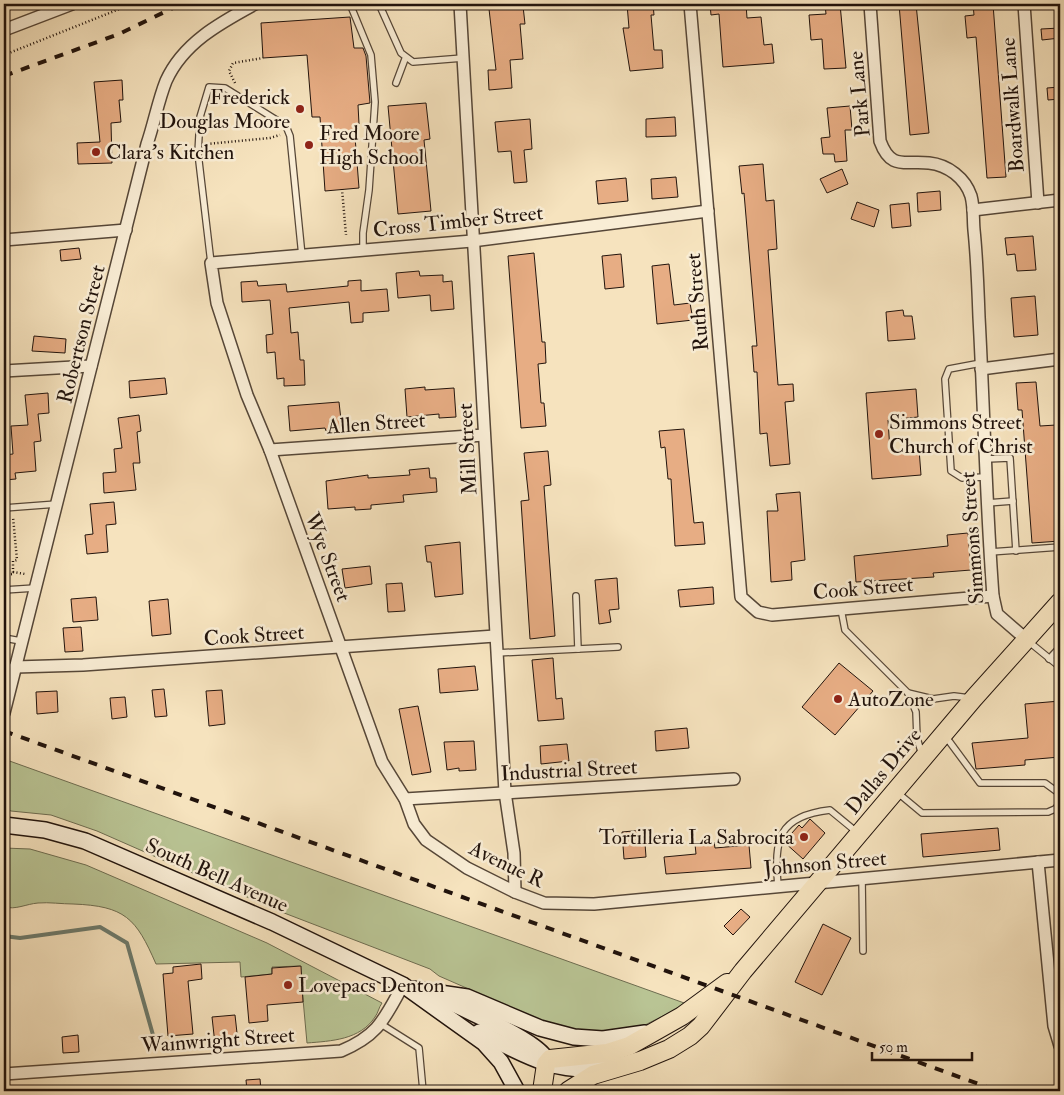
<svg xmlns="http://www.w3.org/2000/svg" width="1064" height="1095" viewBox="0 0 1064 1095" font-family="'IM FELL Double Pica',serif">
	<rect width="100%" height="100%" fill="#f6e3be"/>
	<filter id="stains"><feTurbulence type="fractalNoise" baseFrequency=".004" numOctaves="4"/><feColorMatrix values="0 0 0 0 .2 0 0 0 0 .09 0 0 0 0 .02 0 0 0 .5 -.17"/></filter>
	<radialGradient id="worn" r=".72"><stop offset=".6" stop-color="#630" stop-opacity="0"/><stop offset="1" stop-color="#630" stop-opacity=".3"/></radialGradient>
	<g fill="#b9c494" stroke="#6d6c50">
		<polygon points="4,759 687,1004 639,1028 606,1032 578,1031 551,1025 439,976 430,969 279,911 97,831 51,815 11,811 4,808"/>
		<path d="M4,848l26,1 56,16 181,78 115,60c-3,4 -4,10 -7,14 -15,23 -44,24 -68,26l-7,-77 -28,1v7l-31,3 -1,-15 -84,2c-20,-46 -31,-58 -83,-60 -11,0 -24,-2 -35,-1 -12,1 -22,7 -34,4z"/>
	</g>
	<g fill="none" stroke-linecap="round" stroke-linejoin="round">
		<polyline stroke="#6c7a6c" stroke-width="4" points="4,936 20,938 100,927 127,943 153,1035"/>
	</g>
	<g fill="#e7ad84" stroke="#21130c">
		<polygon points="627,4 653,4 654,15 651,15 654,50 662,50 663,68 630,71 623,28 629,28"/>
		<polygon points="710,4 746,4 747,18 761,17 764,45 772,44 774,63 723,67 719,14 711,15"/>
		<polygon points="825,4 840,4 846,68 824,69 822,39 811,40 809,15 826,14"/>
		<polygon points="899,4 916,4 929,133 910,135"/>
		<polygon points="973,4 993,4 1006,177 987,178 976,37 967,38 965,16 974,15"/>
		<polygon points="523,6 525,24 520,24 523,59 510,60 512,88 489,90 488,70 496,70 489,9"/>
		<polygon points="350,17 354,48 363,48 366,56 370,103 358,105 359,124 354,124 359,188 325,191 320,117 312,117 307,55 263,58 261,23"/>
		<polygon points="1060,28 1060,38 1042,40 1041,29"/>
		<polygon points="122,80 123,100 119,100 121,122 111,123 112,163 78,164 77,143 100,142 94,82"/>
		<polygon points="1060,87 1060,99 1048,100 1047,88"/>
		<polygon points="426,103 430,139 424,140 431,211 398,214 388,106"/>
		<polygon points="850,106 852,130 845,130 847,161 835,162 834,154 823,154 821,138 830,137 827,108"/>
		<polygon points="675,117 676,136 646,137 646,119"/>
		<polygon points="530,119 532,149 524,150 527,182 514,183 511,151 498,152 495,122"/>
		<polygon points="763,164 766,201 774,200 777,249 768,250 778,385 793,384 794,401 785,402 790,464 770,466 767,433 760,434 757,372 754,372 752,346 757,346 744,193 742,194 739,166"/>
		<polygon points="842,169 848,184 827,193 820,179"/>
		<polygon points="676,177 678,197 652,199 651,179"/>
		<polygon points="626,178 628,201 598,204 596,181"/>
		<polygon points="940,191 941,210 918,212 917,193"/>
		<polygon points="857,202 879,210 874,227 851,219"/>
		<polygon points="909,203 911,226 892,228 890,205"/>
		<polygon points="1033,236 1036,270 1017,271 1015,254 1007,255 1005,238"/>
		<polygon points="79,248 81,259 61,261 60,250"/>
		<polygon points="534,253 542,342 545,342 546,363 538,364 541,403 544,403 546,426 521,428 508,256"/>
		<polygon points="621,254 624,287 605,289 602,256"/>
		<polygon points="669,264 674,305 690,303 693,320 657,324 652,266"/>
		<polygon points="419,271 420,276 443,275 443,282 452,281 454,309 431,311 430,295 398,298 396,273"/>
		<polygon points="361,280 361,291 387,289 389,311 363,313 363,322 351,323 349,302 289,308 291,333 298,332 300,360 304,360 305,385 284,386 284,378 277,379 275,352 267,353 266,335 273,334 270,300 242,302 241,282 257,281 258,286 286,284 287,292 348,286 348,281"/>
		<polygon points="1035,296 1038,335 1014,337 1011,298"/>
		<polygon points="903,310 904,316 912,316 915,339 888,341 886,312"/>
		<polygon points="34,336 66,339 65,353 32,351"/>
		<polygon points="165,378 167,394 130,398 129,381"/>
		<polygon points="1036,382 1040,426 1056,425 1060,477 1060,541 1032,543 1022,410 1018,410 1016,383"/>
		<polygon points="425,387 425,390 454,388 456,417 439,418 439,414 407,417 405,389"/>
		<polygon points="916,389 918,417 888,420 890,451 919,449 921,475 872,479 866,393"/>
		<polygon points="48,393 49,413 38,414 41,441 34,442 36,471 15,473 16,479 4,480 4,455 13,454 11,426 28,425 25,395"/>
		<polygon points="339,402 342,429 326,431 325,428 290,431 288,406"/>
		<polygon points="139,415 141,431 137,432 140,463 133,463 136,490 104,493 103,473 116,472 114,449 122,448 118,418"/>
		<polygon points="684,429 694,523 703,522 705,544 675,546 671,479 668,479 665,447 661,448 659,431"/>
		<polygon points="548,451 551,485 544,486 555,636 530,639 521,501 529,500 524,453"/>
		<polygon points="429,468 430,478 436,478 437,492 403,495 404,502 371,505 371,509 355,510 355,507 328,509 326,481 368,475 368,478 410,475 409,470"/>
		<polygon points="800,492 805,560 791,562 792,580 771,582 767,511 778,511 776,494"/>
		<polygon points="114,502 116,524 106,525 108,552 87,554 85,535 93,534 90,504"/>
		<polygon points="968,533 971,570 933,573 934,577 856,582 854,556 948,546 947,535"/>
		<polygon points="460,542 463,594 435,597 431,562 427,562 425,546"/>
		<polygon points="370,566 372,584 345,588 342,569"/>
		<polygon points="617,578 619,609 609,610 611,622 599,624 595,580"/>
		<polygon points="402,583 405,611 388,612 386,584"/>
		<polygon points="713,587 714,604 680,607 678,590"/>
		<polygon points="96,597 98,620 73,622 71,599"/>
		<polygon points="168,599 171,634 152,636 149,601"/>
		<polygon points="81,627 83,651 65,652 63,628"/>
		<polygon points="553,658 556,699 562,698 564,719 538,721 532,660"/>
		<polygon points="839,663 873,691 835,735 802,707"/>
		<polygon points="475,666 478,690 440,693 438,669"/>
		<polygon points="164,689 167,716 155,717 152,690"/>
		<polygon points="222,690 225,724 209,726 206,691"/>
		<polygon points="57,691 58,712 37,714 36,692"/>
		<polygon points="125,697 127,717 112,719 110,698"/>
		<polygon points="1060,701 1060,757 1025,760 1025,765 976,769 972,743 1028,738 1025,704"/>
		<polygon points="418,706 431,772 412,775 399,709"/>
		<polygon points="687,728 689,748 656,751 655,731"/>
		<polygon points="474,741 476,770 459,771 459,768 447,770 444,742"/>
		<polygon points="567,744 569,761 541,764 540,746"/>
		<polygon points="810,819 825,833 803,859 784,842 799,825 802,828"/>
		<polygon points="998,828 1000,850 923,857 921,834"/>
		<polygon points="644,830 646,857 624,859 622,832"/>
		<polygon points="714,842 715,848 749,845 751,868 666,874 664,857 696,854 695,844"/>
		<polygon points="741,909 750,917 733,935 724,926"/>
		<polygon points="823,924 851,938 822,995 795,982"/>
		<polygon points="201,964 202,979 188,981 193,1034 168,1036 163,974 173,973 173,967"/>
		<polygon points="301,966 303,1002 267,1005 268,1021 249,1023 245,977 272,974 272,968"/>
		<polygon points="235,1015 238,1042 215,1044 212,1017"/>
		<polygon points="78,1035 79,1052 63,1053 62,1037"/>
		<polygon points="260,1079 261,1091 247,1091 246,1080"/>
	</g>
	<g fill="none" stroke-linecap="round" stroke-linejoin="round">
		<defs>
			<g id="lane">
				<polyline points="350,4 371,55 375,102 369,190 363,233 363,249"/>
				<polyline points="379,4 401,53 413,62 463,58"/>
				<polyline points="396,83 405,59"/>
				<polyline points="211,263 198,153 200,117 209,87 225,88 286,126 290,136 302,256"/>
				<polyline points="981,363 949,369 945,379 951,471 962,478 986,477"/>
				<polyline points="986,459 1010,458 1016,551"/>
				<polyline points="987,503 1013,501"/>
				<polyline points="4,508 57,504"/>
				<polyline points="990,552 1060,547"/>
				<polyline points="4,590 35,588"/>
				<polyline points="576,596 578,649"/>
				<polyline points="841,609 845,630 908,693 916,712 917,738 922,755"/>
				<polyline points="4,638 21,641"/>
				<polyline points="1028,641 1060,667"/>
				<polyline points="496,653 618,647"/>
				<polyline points="1049,659 1060,647"/>
				<polyline points="908,693 933,699 954,696 970,698"/>
				<polyline points="946,737 980,783 1045,783 1060,794"/>
				<polyline points="898,793 922,813 1048,812 1055,809 1060,803"/>
				<polyline points="862,878 863,951"/>
				<path d="M778,886c-4,-47 0,-70 52,-76l28,23"/>
				<polyline points="381,1024 419,1048 423,1091"/>
			</g>
			<g id="street">
				<polyline points="460,4 505,792 514,853 515,892"/>
				<polyline points="690,4 741,597 758,612 772,615 993,596"/>
				<path d="M870,4l10,137c11,30 25,19 49,22 19,2 36,15 42,33 3,11 2,23 3,34 3,29 4,58 5,87 5,93 7,186 14,279l4,18 30,26"/>
				<polyline points="1024,4 1038,203"/>
				<polyline points="4,30 72,4"/>
				<polyline points="973,210 1060,200"/>
				<polyline points="708,211 472,241 211,263 217,303 247,395 270,450 382,762 405,799 414,824 426,840 467,868 515,892 544,903 594,904 1060,860"/>
				<polyline points="4,240 126,230"/>
				<polyline points="981,369 1060,359"/>
				<polyline points="4,371 91,366"/>
				<polyline points="270,450 484,435"/>
				<polyline points="15,667 83,665 495,636"/>
				<path d="M4,713l143,-569c7,-20 11,-43 19,-63 17,-38 54,-58 89,-77"/>
				<polyline points="405,799 734,779"/>
				<polyline points="1038,862 1054,1026 1060,1046"/>
				<path d="M4,1074l337,-23c38,-16 43,-32 62,-66"/>
			</g>
			<g id="secondary">
				<polyline points="4,825 45,830 85,841 272,922 403,985 484,1043 501,1062 517,1091"/>
				<polyline points="412,989 467,997 540,1028 574,1037 603,1039 645,1033"/>
				<path d="M439,997c19,10 105,46 108,64"/>
				<path d="M479,1032c46,23 74,42 127,36"/>
			</g>
			<g id="primary">
				<polyline points="542,1091 546,1064 550,1059 607,1053 629,1046 682,1016 727,983"/>
				<polyline points="568,1091 593,1075 640,1061 669,1049 690,1036 701,1026 743,971 974,698 1060,602"/>
			</g>
		</defs>
		<use href="#lane" stroke="#564738" stroke-width="8"/>
		<use href="#street" stroke="#564738" stroke-width="14"/>
		<use href="#secondary" stroke="#21130c" stroke-width="18"/>
		<use href="#primary" stroke="#21130c" stroke-width="20"/>
		<g stroke="#21130c" stroke-width="2.5" stroke-dasharray="1 2.5" stroke-linecap="butt">
			<polyline points="4,55 132,4"/>
			<polyline points="235,83 229,71 233,63 263,58"/>
			<polyline points="207,144 270,138 280,135"/>
			<polyline points="342,189 346,235"/>
			<polyline points="13,572 25,574"/>
			<polyline points="4,575 13,574 13,561 17,560 13,517"/>
		</g>
		<use href="#lane" stroke="#f9edd5" stroke-width="5.5"/>
		<use href="#street" stroke="#f9edd5" stroke-width="11"/>
		<use href="#secondary" stroke="#f9edd5" stroke-width="15"/>
		<use href="#primary" stroke="#f6e3be" stroke-width="18"/>
		<g stroke="#21130c" stroke-width="4" stroke-dasharray="9 9" stroke-linecap="butt">
			<polyline points="4,76 119,34 181,4"/>
			<polyline points="4,731 998,1091"/>
		</g>
	</g>
	<g fill="#8f2418" stroke="#f9edd5" stroke-width="2">
		<circle cx="300" cy="109" r="5"/>
		<circle cx="309" cy="145" r="5"/>
		<circle cx="96" cy="152" r="5"/>
		<circle cx="879" cy="434" r="5"/>
		<circle cx="838" cy="699" r="5"/>
		<circle cx="804" cy="837" r="5"/>
		<circle cx="288" cy="985" r="5"/>
	</g>
	<g text-anchor="middle" stroke-width="5" stroke-linejoin="round" paint-order="stroke">
		<g font-size="21" fill="#21130c" stroke="#f9edd5">
			<text transform="translate(859 94) rotate(-95)" y="7">Park Lane</text>
			<text transform="translate(1012 105) rotate(-94)" y="7">Boardwalk Lane</text>
			<text transform="translate(458 221) rotate(-6)" y="7">Cross Timber Street</text>
			<text transform="translate(697 302) rotate(-95)" y="7">Ruth Street</text>
			<text transform="translate(81 334) rotate(-76)" y="7">Robertson Street</text>
			<text transform="translate(376 423) rotate(-4)" y="7">Allen Street</text>
			<text transform="translate(467 449) rotate(-93)" y="7">Mill Street</text>
			<text transform="translate(972 538) rotate(-94)" y="7">Simmons Street</text>
			<text transform="translate(328 557) rotate(69)" y="7">Wye Street</text>
			<text transform="translate(863 588) rotate(-5)" y="7">Cook Street</text>
			<text transform="translate(254 635) rotate(-4)" y="7">Cook Street</text>
			<text transform="translate(569 770) rotate(-3)" y="7">Industrial Street</text>
			<text transform="translate(883 771) rotate(-50)" y="7">Dallas Drive</text>
			<text transform="translate(825 863) rotate(-5)" y="7">Johnson Street</text>
			<text transform="translate(507 864) rotate(26)" y="7">Avenue R</text>
			<text transform="translate(217 875) rotate(24)" y="7">South Bell Avenue</text>
			<text transform="translate(218 1040) rotate(-4)" y="7">Wainwright Street</text>
		</g>
		<g font-size="21" fill="#21130c" stroke="#f9edd5" text-anchor="start">
			<text x="290" y="104" text-anchor="end">Frederick<tspan x="290" dy="24">Douglas Moore</tspan></text>
			<text x="319" y="140">Fred Moore<tspan x="319" dy="24">High School</tspan></text>
			<text x="106" y="159">Clara's Kitchen</text>
			<text x="889" y="429">Simmons Street<tspan x="889" dy="24">Church of Christ</tspan></text>
			<text x="848" y="706">AutoZone</text>
			<text x="794" y="844" text-anchor="end">Tortilleria La Sabrocita</text>
			<text x="298" y="992">Lovepacs Denton</text>
		</g>
	</g>
	<rect width="1064" height="1095" fill="none" stroke="#f6e3be" stroke-width="20"/>
	<rect x="5" y="5" width="1054" height="1085" fill="none" stroke="#21130c" stroke-width="2.5"/>
	<rect x="10" y="10" width="1044" height="1075" fill="none" stroke="#21130c"/>
	<path d="M872 1052v8h100v-8" fill="none" stroke="#21130c" stroke-width="2.5"/>
	<text x="879" y="1052" font-size="15" fill="#21130c" stroke="#f9edd5" stroke-width="4" paint-order="stroke">50 m</text>
	<rect width="100%" height="100%" filter="url(#stains)"/>
	<rect width="100%" height="100%" fill="url(#worn)"/>
</svg>
